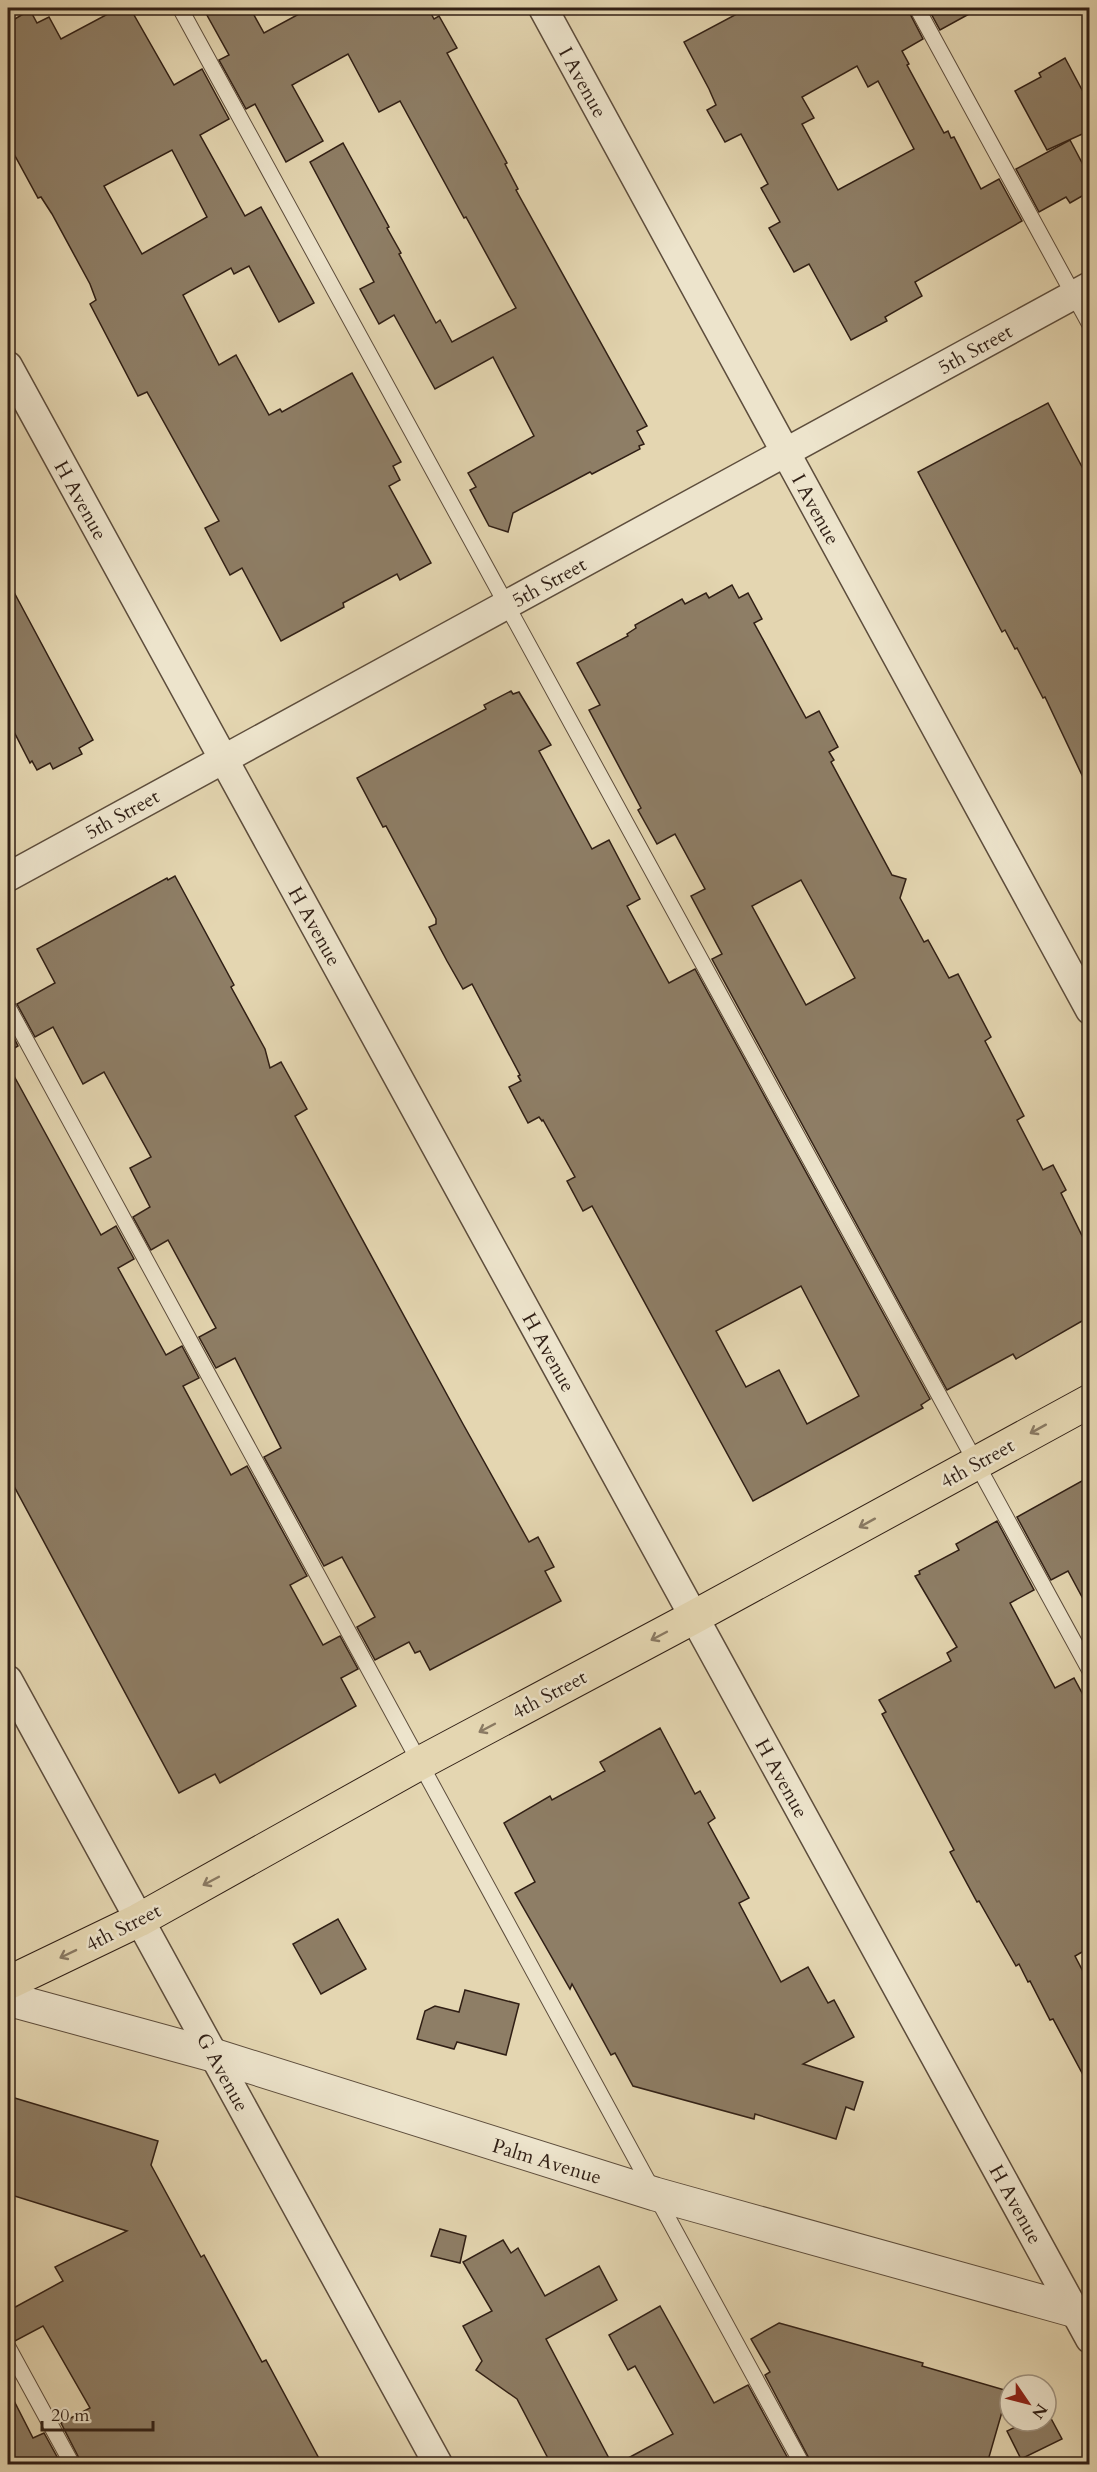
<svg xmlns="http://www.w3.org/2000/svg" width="1097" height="2472" viewBox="0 0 1097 2472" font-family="Cardo,serif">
	<rect width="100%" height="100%" fill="#e4d6b1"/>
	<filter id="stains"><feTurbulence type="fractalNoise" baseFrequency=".00333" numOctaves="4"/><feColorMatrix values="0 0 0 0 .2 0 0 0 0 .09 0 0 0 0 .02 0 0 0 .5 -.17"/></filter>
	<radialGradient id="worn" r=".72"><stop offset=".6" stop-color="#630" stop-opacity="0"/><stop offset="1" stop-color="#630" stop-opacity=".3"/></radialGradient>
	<g fill="#8e7e66" stroke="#301f15" stroke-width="1.5" fill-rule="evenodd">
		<path d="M119,8h11l44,77 28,-16 27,50 -29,16 45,81 16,-9 53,96 -35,19 -30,-56 -15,8 -3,-6 -48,27 36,70 17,-10 33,60 11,-6 2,3 70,-39 49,89 -8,4 7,14 -11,6 42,77 -31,17 -3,-6 -54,29 1,4 -63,34 -39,-73 -12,7 -25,-47 14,-7 -72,-129 -9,4 -48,-92 6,-4 -6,-16 -38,-70 -11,-17 -3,1 -30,-55v-120l22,-13 7,13 12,-6 12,22zM172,150l35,67 -65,37 -38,-68z"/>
		<polygon points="203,8 250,8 264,33 310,8 428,8 434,19 439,16 457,48 447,53 507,163 505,164 518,189 516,190 647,426 637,431 644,444 639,446 640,449 592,474 590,472 513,513 508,532 489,526 470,490 476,487 468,473 534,436 493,357 435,389 394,315 379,324 360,289 374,282 310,162 343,143 389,227 387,228 401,253 399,254 436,323 440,320 452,342 516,308 466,217 464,218 400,101 379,112 348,54 292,85 323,141 286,162 255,104 246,109 219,60 229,55"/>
		<path d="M748,8h159l16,31 -21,12 7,13 -2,1 37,68 4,-2 3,7 3,-1 27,52 18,-10 23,42 -107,61 7,14 -37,21 2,4 -36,19 -42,-76 -15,8 -25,-44 11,-6 -19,-34 7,-4 -27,-50 -16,8 -18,-32 9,-5 -7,-16 -25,-47zM857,66l11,21 10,-6 36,68 -76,41 -36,-66 12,-6 -12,-21z"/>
		<polygon points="928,8 980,8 940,30"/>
		<polygon points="1065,58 1089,103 1089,131 1047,150 1015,91 1041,77 1039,73"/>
		<polygon points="1070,140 1089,176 1089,192 1070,203 1066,197 1039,212 1016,169"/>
		<polygon points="1048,403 1089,480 1089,790 1045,697 1043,698 1017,648 1015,649 1005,630 1002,632 918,472"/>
		<polygon points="8,581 93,740 79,748 82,754 53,769 50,763 37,770 32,761 30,763 8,720"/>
		<path d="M732,585l7,13 9,-5 14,26 -8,4 52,95 13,-7 19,36 -9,5 5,8 -3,2 61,113 14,4 -6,19 24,44 4,-2 21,38 9,-4 33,63 -6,4 39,75 -7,4 26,50 10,-5 13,25 -5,3 28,57v67l-73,42 -3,-5 -66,36 -235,-431 10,-5 -31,-58 14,-7 -30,-55 -18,10 -19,-34 3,-2 -52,-98 11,-5 -23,-42 51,-27 -1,-2 9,-6 -1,-3 47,-26 3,5 21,-11 3,5zM801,880l54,98 -49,27 -54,-99z"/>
		<path d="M511,691l2,3 6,-2 32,53 -12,6 53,98 17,-9 31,59 -13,7 42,77 26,-14 235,430 -9,6 2,3 -170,93 -161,-295 -9,5 -16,-30 8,-4 -32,-57 -1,1 -3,-4 -11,6 -19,-36 12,-6 -3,-5 2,-1 -48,-91 -9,5 -16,-28 -18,-34 7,-3v-5l-50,-93 -3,1 -26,-49 129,-69 -2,-4zM801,1286l58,110 -52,28 -28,-54 -33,17 -30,-56z"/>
		<polygon points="175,876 234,985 231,987 265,1049 270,1068 281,1062 307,1109 295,1116 463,1424 529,1542 538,1537 554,1567 545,1571 561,1601 430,1670 420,1651 415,1653 409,1642 375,1660 357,1627 375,1617 342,1557 324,1566 264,1457 281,1448 235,1358 216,1368 199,1337 216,1328 168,1240 151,1250 133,1217 150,1207 130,1168 151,1157 104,1072 83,1084 53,1027 35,1037 17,1004 55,983 37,949 167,878 168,880"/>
		<polygon points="8,1026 18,1046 8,1052"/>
		<polygon points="8,1065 101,1235 116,1226 134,1259 118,1268 166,1355 182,1346 199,1378 183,1386 231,1475 247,1466 307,1576 290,1585 323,1645 340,1636 358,1669 341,1678 356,1706 220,1783 215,1774 179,1793 8,1475"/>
		<polygon points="1089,1477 1089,1610 1068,1571 1051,1580 1017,1517"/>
		<polygon points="997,1521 1034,1590 1010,1603 1055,1688 1074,1678 1089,1706 1089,1948 1075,1956 1089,1983 1089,2086 1053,2019 1050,2020 1030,1981 1028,1982 1019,1964 1016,1966 979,1901 977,1902 950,1852 954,1850 882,1714 886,1712 879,1700 951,1661 947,1653 957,1647 915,1576 920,1574 919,1571 959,1550 956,1544"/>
		<polygon points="660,1728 695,1794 700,1791 715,1818 708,1823 749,1898 739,1903 781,1982 808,1967 828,2003 834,2000 854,2037 803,2064 863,2082 854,2110 846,2107 836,2139 755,2114 754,2119 633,2086 615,2053 611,2055 572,1984 570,1989 515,1893 535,1882 504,1823 550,1796 552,1800 605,1771 600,1762"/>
		<polygon points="338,1919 366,1969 321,1994 293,1944"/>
		<polygon points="465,1990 519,2004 506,2055 457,2042 454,2049 417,2039 425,2011 435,2006 459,2012"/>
		<polygon points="8,2096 158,2141 151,2165 201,2257 204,2255 262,2362 266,2360 322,2464 82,2464 61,2423 90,2408 43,2326 15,2341 8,2337 8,2311 63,2281 55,2267 127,2231 8,2194"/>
		<polygon points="440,2229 466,2236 460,2263 431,2256"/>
		<polygon points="503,2240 511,2253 518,2248 545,2296 599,2266 617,2300 546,2339 612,2464 551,2464 517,2399 476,2370 482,2361 463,2326 492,2311 463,2262"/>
		<polygon points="660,2306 714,2403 748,2385 791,2464 617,2464 673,2434 635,2366 628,2370 609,2335"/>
		<polygon points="779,2323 923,2363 922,2366 1008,2391 987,2464 812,2464 765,2375 770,2372 751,2339"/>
		<polygon points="8,2389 33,2438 44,2433 61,2464 8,2464"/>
		<polygon points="1047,2411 1062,2439 1021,2459 1007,2431 1028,2421 1046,2421"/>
	</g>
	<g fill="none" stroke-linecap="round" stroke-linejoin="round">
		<defs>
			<g id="service">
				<polyline points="180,8 1090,1671"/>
				<polyline points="917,8 1090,325"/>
				<polyline points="8,1007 802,2464"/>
				<polyline points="8,2347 72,2464"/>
			</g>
			<g id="minor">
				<polyline points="543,8 1090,1010"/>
				<polyline points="8,366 1090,2339"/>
				<polyline points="8,877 1090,286"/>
				<polyline points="8,1680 438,2464"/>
			</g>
			<polyline id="tertiary" points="8,1999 213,2055 655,2194 1090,2315"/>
			<polyline id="primary" points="8,1983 139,1920 420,1763 694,1617 1090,1401"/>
		</defs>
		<use href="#service" stroke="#5d4d3c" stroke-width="17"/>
		<use href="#minor" stroke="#5d4d3c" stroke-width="31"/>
		<use href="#tertiary" stroke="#5d4d3c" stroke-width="35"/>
		<use href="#primary" stroke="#301f15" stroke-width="35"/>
		<use href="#service" stroke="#ede4cc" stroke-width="15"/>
		<use href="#minor" stroke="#ede4cc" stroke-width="28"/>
		<use href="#tertiary" stroke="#ede4cc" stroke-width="33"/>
		<use href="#primary" stroke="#e4d6b1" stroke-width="33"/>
	</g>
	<defs><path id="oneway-shaft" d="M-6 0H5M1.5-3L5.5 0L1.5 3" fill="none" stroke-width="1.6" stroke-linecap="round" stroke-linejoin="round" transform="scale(1.5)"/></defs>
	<g stroke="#8a7a63">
		<use href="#oneway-shaft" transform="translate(1038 1429) rotate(151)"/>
		<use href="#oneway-shaft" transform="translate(867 1523) rotate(151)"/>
		<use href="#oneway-shaft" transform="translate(659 1636) rotate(152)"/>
		<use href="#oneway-shaft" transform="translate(487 1728) rotate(152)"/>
		<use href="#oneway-shaft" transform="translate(211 1881) rotate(152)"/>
		<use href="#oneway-shaft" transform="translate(68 1954) rotate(154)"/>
	</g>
	<g text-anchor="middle" stroke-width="5" stroke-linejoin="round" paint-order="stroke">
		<g font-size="20" fill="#301f15" stroke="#ede4cc">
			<text transform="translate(583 82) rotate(61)" y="7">I Avenue</text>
			<text transform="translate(975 349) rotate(-29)" y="7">5th Street</text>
			<text transform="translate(81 500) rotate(61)" y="7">H Avenue</text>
			<text transform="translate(816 509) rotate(61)" y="7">I Avenue</text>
			<text transform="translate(549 582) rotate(-29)" y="7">5th Street</text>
			<text transform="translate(122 814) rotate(-29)" y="7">5th Street</text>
			<text transform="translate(315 926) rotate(61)" y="7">H Avenue</text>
			<text transform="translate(549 1352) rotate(61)" y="7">H Avenue</text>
			<text transform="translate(977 1463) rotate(-29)" y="7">4th Street</text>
			<text transform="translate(549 1694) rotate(-28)" y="7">4th Street</text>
			<text transform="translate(782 1778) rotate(61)" y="7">H Avenue</text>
			<text transform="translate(123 1927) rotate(-27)" y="7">4th Street</text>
			<text transform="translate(223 2072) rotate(61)" y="7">G Avenue</text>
			<text transform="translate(547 2161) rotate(17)" y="7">Palm Avenue</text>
			<text transform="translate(1016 2204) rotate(61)" y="7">H Avenue</text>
		</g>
	</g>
	<rect width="1097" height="2472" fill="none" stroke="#e4d6b1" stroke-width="30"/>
	<rect x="9" y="9" width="1079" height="2454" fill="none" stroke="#301f15" stroke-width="3"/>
	<rect x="15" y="15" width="1067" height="2442" fill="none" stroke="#301f15" stroke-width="1.5"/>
	<g transform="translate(1028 2403) rotate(125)"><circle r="28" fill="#ede4cc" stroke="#a19583" stroke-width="1.5"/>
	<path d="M0-4.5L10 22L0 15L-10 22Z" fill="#8f2418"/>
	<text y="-9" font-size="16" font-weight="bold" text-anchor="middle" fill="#301f15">N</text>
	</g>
	<path d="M42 2421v9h111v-9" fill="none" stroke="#301f15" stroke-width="3"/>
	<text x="51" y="2421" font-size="18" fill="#301f15" stroke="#ede4cc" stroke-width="4.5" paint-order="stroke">20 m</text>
	<rect width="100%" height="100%" filter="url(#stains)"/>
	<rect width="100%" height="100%" fill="url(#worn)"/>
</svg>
